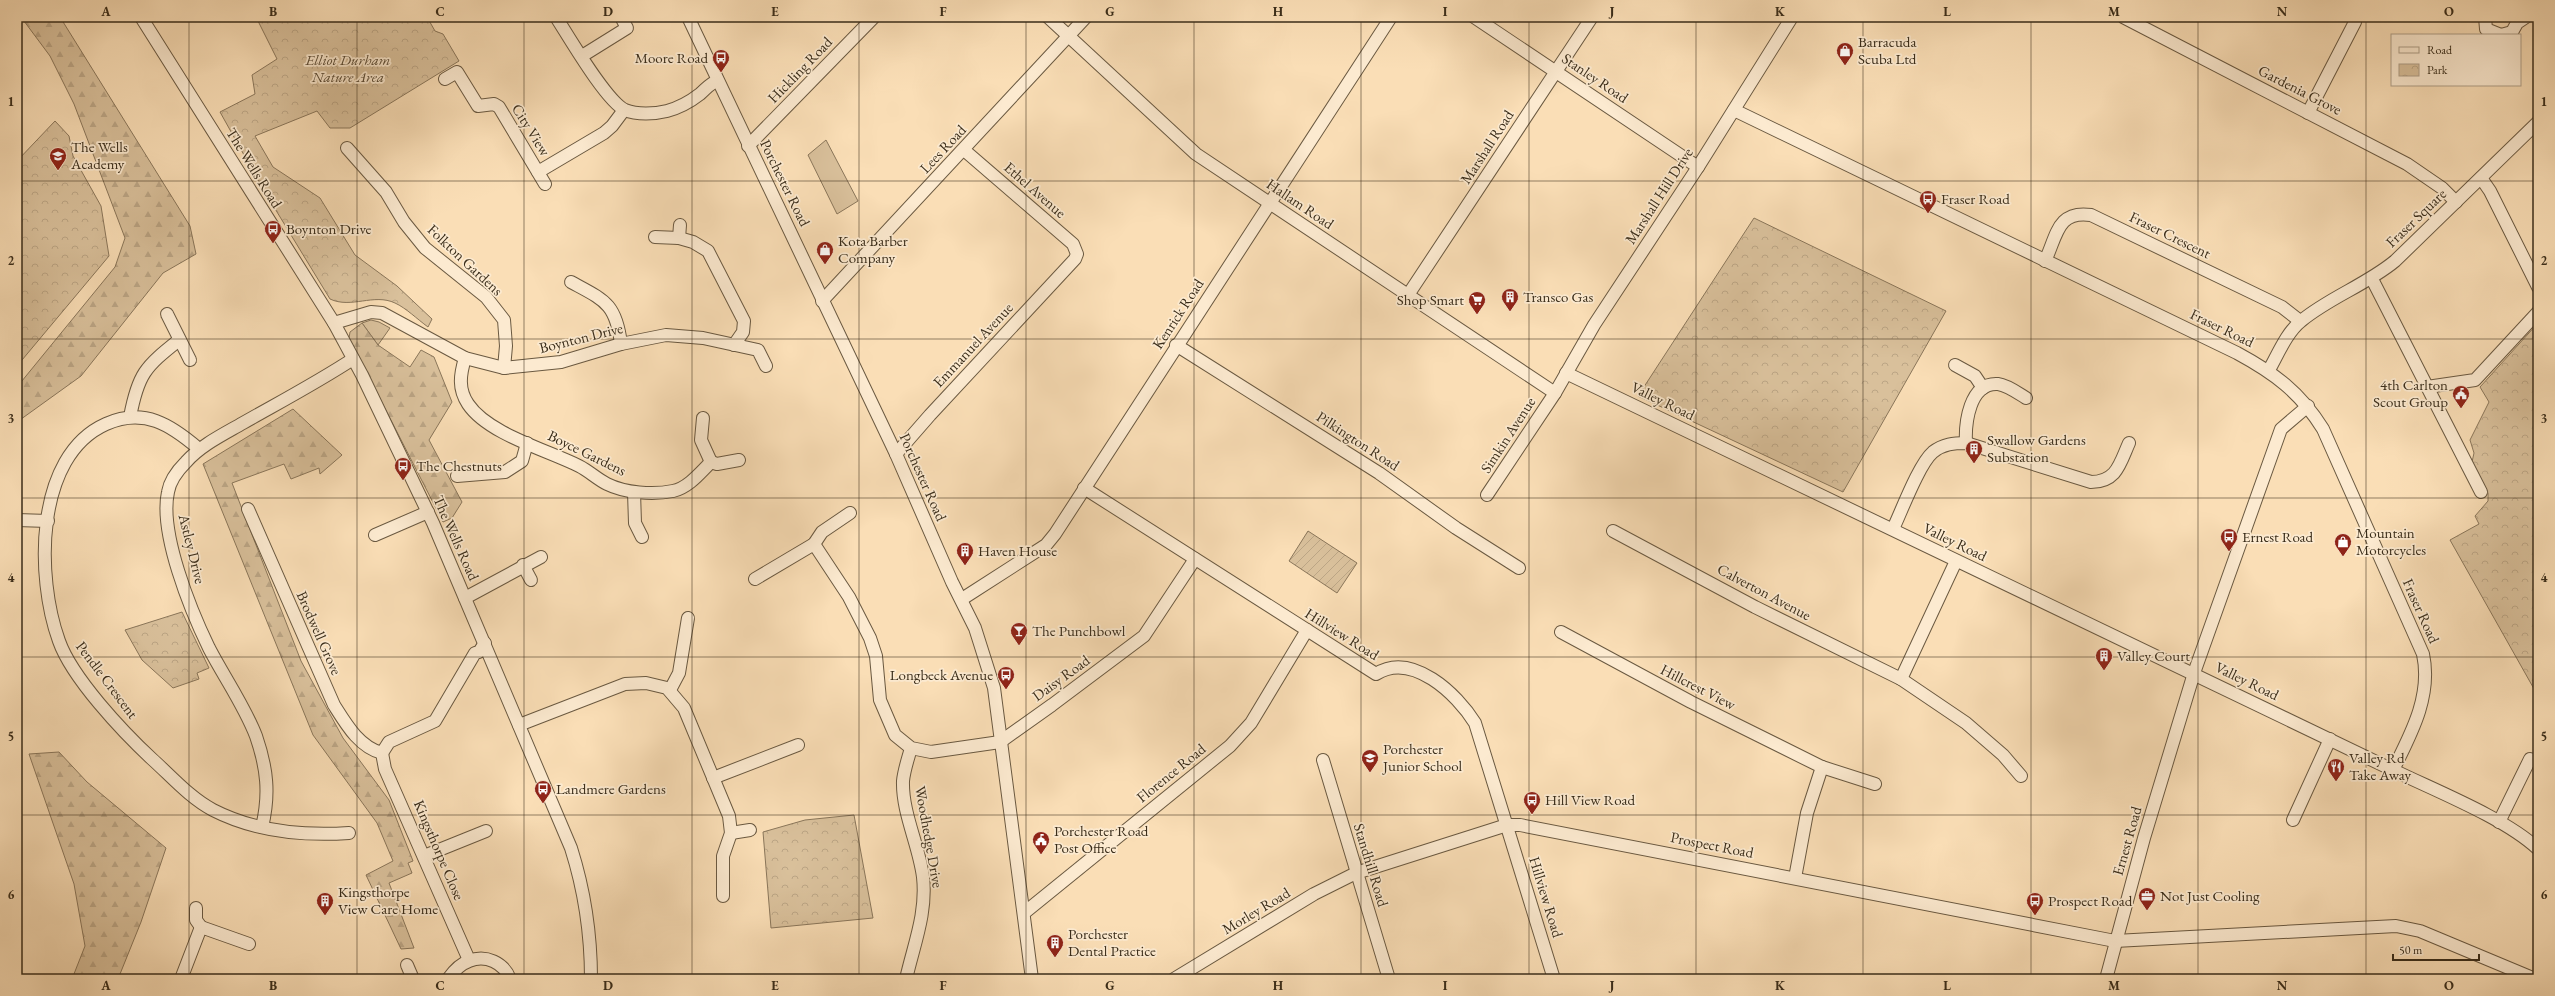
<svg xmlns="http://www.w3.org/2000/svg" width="2555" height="996" viewBox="0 0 2555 996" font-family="'EB Garamond',serif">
	<defs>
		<pattern id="forest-firs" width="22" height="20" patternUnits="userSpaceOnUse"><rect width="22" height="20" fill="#d9c09b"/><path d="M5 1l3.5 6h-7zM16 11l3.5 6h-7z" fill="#bba585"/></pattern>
		<pattern id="park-crowns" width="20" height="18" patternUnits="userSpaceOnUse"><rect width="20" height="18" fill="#d9c09b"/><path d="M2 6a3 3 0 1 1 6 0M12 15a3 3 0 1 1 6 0" fill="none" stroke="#bba585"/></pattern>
		<pattern id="garden-furrows" width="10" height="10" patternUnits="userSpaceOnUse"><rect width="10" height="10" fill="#d9c09b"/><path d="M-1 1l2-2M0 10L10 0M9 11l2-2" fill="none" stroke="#bba585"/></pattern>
	</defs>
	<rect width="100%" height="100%" fill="#fadeb6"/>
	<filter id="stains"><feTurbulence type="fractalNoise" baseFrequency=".005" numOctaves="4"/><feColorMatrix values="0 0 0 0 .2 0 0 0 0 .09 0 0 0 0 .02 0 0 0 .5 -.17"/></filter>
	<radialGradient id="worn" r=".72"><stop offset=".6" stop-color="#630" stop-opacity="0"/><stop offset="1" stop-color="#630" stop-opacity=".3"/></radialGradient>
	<g fill="#d9c09b" stroke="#8a765a">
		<polygon points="826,140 858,201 837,214 808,155"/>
		<polygon points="371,320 379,322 390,328 378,345 362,323"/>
	</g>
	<g fill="url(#forest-firs)" stroke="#8a765a">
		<polygon points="21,17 60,17 190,226 196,254 163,273 81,376 17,422 17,387 115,267 125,238 74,104 50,56"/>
		<polygon points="362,323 378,345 410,367 421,350 434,357 452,402 429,440 462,502 452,518 443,522 349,338 350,332"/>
		<polygon points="293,409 342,455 320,474 319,468 291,479 284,464 232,483 301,661 343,738 389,800 413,861 408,863 412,873 389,883 414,948 401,949 366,875 393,861 377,823 313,735 203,464"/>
		<polygon points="59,752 87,782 166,848 141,922 118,979 72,979 85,946 74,884 29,754"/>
	</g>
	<g fill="url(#park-crowns)" stroke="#8a765a">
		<path d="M256,17h171l8,14 8,3 16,27 -109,67h-20l-13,-17 -62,25 18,31 47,31 35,57 42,31 35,33 -4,8c-11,-8 -22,-19 -33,-24 -21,-10 -44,6 -65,-4l-67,-110 -43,-77 35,-18 -3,-19 25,-16z"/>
		<polygon points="55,121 69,136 73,156 101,206 109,256 17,366 17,161"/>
		<polygon points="1754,218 1946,311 1843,492 1638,396"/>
		<polygon points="2538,323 2538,696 2450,540 2479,524 2475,516 2488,501 2488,493 2472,462 2474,453 2470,440 2489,402 2480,387"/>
		<polygon points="182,612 209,668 197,673 199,679 173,688 142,660 125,630"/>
		<polygon points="854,815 873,918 771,928 763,832 805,820"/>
	</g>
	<polygon fill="url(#garden-furrows)" stroke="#8a765a" points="1308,531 1357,563 1337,593 1289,561"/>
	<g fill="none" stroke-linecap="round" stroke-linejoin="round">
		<defs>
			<g id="minor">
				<path d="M141,17l193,306 28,52 71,148 138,325c14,44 20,85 20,131"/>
				<path d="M556,17c13,20 50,84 69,93 12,5 30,4 42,1 11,-3 24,-10 33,-17 6,-5 9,-10 17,-13"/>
				<polyline points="688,17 896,454 952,582 975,628 994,688 1032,979"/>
				<polyline points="1048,17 1196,154 1555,393"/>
				<polyline points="1474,17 1698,167"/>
				<polyline points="2123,17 2407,164 2442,188 2456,202"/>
				<polyline points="2485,17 2486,29 2501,35"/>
				<polyline points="2501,35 2512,32 2517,23 2526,17"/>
				<polyline points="582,56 627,28 621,17"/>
				<polyline points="445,79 457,72 478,106 494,104 499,107 545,184"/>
				<path d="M1734,110l503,243c37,20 63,39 86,76l100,225c9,42 -12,80 -30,116"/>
				<polyline points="2308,113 2355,22 2355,17"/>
				<polyline points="748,146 874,17"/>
				<polyline points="347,148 386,192 404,222 425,248 486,297 504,320 506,346 504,368"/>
				<polyline points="538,172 604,133 612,126 624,110"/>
				<polyline points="2481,178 2490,191 2538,287"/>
				<polyline points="655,237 679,238 693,242 708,251 744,321 743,332 734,345"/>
				<polyline points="679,238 680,225"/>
				<path d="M2045,261c12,-25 12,-51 46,-46l191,92 18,14"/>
				<polyline points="2372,279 2481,492"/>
				<path d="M571,282c33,18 45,21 50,62"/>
				<polyline points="1408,295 1592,17"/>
				<polyline points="822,301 1086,17"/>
				<polyline points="167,314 190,360"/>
				<polyline points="334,323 371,312 382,313 465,358 504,368 561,362 621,344 666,335 703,338 758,350 766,366"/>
				<polyline points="1176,345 1379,473 1456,528 1519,568"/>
				<path d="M465,358c-5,17 -7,31 3,46 20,30 79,46 111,62 10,5 18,13 28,18 18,9 46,11 66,7 15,-3 27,-18 38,-29l6,2 22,-4"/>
				<polyline points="1955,365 1975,376 1983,388"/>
				<path d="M2269,370c9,-16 18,-38 32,-49 29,-24 65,-36 94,-60l143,-139"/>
				<path d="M1566,373l827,397c43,21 112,48 145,79"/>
				<polyline points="2427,387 2475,380 2538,312"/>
				<path d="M130,417c8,-43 15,-50 49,-77"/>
				<polyline points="703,418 701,440 711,462"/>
				<path d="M1966,443c-1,-19 3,-61 32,-59 9,1 20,9 28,14"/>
				<path d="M199,449c-28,-24 -55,-42 -93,-25 -72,32 -70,154 -47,217 13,37 64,91 93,118 19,17 38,39 61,51 41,21 91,26 136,23"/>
				<polyline points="896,454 930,415 1075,259 1077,254 1073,244 964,150"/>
				<polyline points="457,476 505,472 522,461 527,443"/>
				<path d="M1084,488l292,186c36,-23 81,20 99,49l79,256"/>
				<polyline points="634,492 635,523 642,537"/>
				<polyline points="1487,495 1555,393 1594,325 1698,167 1792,17"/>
				<path d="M248,509l86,196c12,19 25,42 48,48"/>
				<polyline points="17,520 48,521"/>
				<path d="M1893,529c9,-19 26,-65 40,-77 10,-8 21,-9 33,-9l125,39c26,0 29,-19 38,-39"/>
				<polyline points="1613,531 1755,607 1901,679 1966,723 2003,755 2021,776"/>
				<polyline points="375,535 428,512"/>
				<polyline points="814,544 822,532 850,513"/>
				<polyline points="523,565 531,580"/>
				<polyline points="755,579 814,544 849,597 870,638 876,656 880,700 895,735 911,748 931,752 1000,742 1052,705 1144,636 1195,559"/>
				<polyline points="465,598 541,557"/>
				<polyline points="962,599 1046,545 1055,534 1391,17"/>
				<polyline points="1561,632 1691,702 1822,767 1875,784"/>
				<polyline points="1901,679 1956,561"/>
				<polyline points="670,690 679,673 688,618"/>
				<polyline points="519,725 625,684 646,683 667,688 684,708 729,816 731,833 723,856 723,896"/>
				<polyline points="382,753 385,769 469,960"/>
				<polyline points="382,753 389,742 435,721 475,653 479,652 485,643"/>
				<polyline points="1323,760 1389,979"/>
				<polyline points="713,778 798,745"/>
				<polyline points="2293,820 2330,739"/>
				<polyline points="2499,822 2530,759"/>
				<path d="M262,827c8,-33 5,-59 -6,-91 -12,-31 -32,-59 -47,-88 -18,-37 -50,-115 -41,-156 2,-12 10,-22 18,-30 15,-17 38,-28 57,-39 37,-21 75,-41 110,-64"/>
				<polyline points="731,833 750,830"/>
				<polyline points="424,856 486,831"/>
				<polyline points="1795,878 1807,813 1822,767"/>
				<polyline points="196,908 196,920 201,927"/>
				<polyline points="1024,913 1230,746 1251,723 1307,630"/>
				<polyline points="407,965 413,979"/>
				<polyline points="181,979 201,927 249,944"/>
				<path d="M448,979c5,-7 12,-15 21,-18 17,-7 35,2 41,18"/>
				<path d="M906,979c8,-35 21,-66 17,-102 -4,-32 -21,-64 -20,-96 1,-11 5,-22 8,-33"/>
				<polyline points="1174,979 1314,894 1356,873 1507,825 1520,825 2115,941 2396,926 2420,931 2535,979"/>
				<polyline points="2106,979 2144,838 2194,673 2281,429 2308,406"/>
			</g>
		</defs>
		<use href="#minor" stroke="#6a5941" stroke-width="14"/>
		<use href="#minor" stroke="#fcead0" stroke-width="12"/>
	</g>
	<path fill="none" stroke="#3a2d1a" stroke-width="1" stroke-opacity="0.55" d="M189,17v962M357,17v962M524,17v962M692,17v962M859,17v962M1026,17v962M1194,17v962M1361,17v962M1529,17v962M1696,17v962M1863,17v962M2031,17v962M2198,17v962M2366,17v962M17,181h2521M17,339h2521M17,498h2521M17,657h2521M17,815h2521"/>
	<defs>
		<symbol id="shop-pin" viewBox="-11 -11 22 30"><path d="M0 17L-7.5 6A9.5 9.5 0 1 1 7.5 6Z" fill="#8f2418" stroke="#fcead0"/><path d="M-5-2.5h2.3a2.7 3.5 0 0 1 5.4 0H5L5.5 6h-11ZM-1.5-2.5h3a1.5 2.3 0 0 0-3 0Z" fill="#fff"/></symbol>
		<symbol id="bus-pin" viewBox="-11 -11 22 30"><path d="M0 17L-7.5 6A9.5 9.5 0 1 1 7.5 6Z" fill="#8f2418" stroke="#fcead0"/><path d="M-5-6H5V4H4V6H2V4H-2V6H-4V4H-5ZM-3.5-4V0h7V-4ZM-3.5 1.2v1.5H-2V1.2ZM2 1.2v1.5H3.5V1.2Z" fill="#fff"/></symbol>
		<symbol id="school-pin" viewBox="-11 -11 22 30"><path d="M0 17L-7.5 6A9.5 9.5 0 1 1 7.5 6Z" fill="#8f2418" stroke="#fcead0"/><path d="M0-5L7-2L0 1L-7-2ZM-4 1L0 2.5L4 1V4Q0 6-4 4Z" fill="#fff"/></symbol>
		<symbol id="building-pin" viewBox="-11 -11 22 30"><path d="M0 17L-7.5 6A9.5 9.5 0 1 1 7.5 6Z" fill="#8f2418" stroke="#fcead0"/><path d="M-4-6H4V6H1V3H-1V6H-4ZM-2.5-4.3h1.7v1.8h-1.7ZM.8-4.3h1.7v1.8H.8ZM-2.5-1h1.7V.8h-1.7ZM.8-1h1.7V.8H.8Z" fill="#fff"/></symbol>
		<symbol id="supermarket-pin" viewBox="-11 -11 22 30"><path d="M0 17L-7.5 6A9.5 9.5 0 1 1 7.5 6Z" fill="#8f2418" stroke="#fcead0"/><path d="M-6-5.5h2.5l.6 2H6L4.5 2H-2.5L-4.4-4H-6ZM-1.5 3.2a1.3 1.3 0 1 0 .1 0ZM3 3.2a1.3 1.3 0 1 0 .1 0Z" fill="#fff"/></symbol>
		<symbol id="civic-pin" viewBox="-11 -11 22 30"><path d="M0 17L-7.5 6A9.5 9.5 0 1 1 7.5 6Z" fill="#8f2418" stroke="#fcead0"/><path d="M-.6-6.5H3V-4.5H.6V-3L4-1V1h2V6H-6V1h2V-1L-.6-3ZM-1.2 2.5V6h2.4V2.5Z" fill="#fff"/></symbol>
		<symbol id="bar-pin" viewBox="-11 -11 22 30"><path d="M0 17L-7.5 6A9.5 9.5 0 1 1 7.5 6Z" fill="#8f2418" stroke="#fcead0"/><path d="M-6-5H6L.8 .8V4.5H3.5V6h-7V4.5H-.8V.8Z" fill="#fff"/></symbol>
		<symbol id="restaurant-pin" viewBox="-11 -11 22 30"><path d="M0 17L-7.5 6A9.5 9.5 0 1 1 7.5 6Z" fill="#8f2418" stroke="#fcead0"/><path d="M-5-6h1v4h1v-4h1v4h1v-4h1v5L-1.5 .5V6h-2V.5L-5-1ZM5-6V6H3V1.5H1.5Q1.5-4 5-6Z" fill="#fff"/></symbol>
		<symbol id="office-pin" viewBox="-11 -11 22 30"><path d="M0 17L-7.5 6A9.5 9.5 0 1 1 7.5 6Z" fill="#8f2418" stroke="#fcead0"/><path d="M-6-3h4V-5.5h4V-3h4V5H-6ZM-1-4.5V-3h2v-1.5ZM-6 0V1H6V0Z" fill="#fff"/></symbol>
	</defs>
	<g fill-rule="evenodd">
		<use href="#shop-pin" x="1835" y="41" width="20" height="27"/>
		<use href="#bus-pin" x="711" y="48" width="20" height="27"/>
		<use href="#school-pin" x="48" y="146" width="20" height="27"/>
		<use href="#bus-pin" x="1918" y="189" width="20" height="27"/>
		<use href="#bus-pin" x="263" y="219" width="20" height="27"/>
		<use href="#shop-pin" x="815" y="240" width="20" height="27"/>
		<use href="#building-pin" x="1500" y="287" width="20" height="27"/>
		<use href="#supermarket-pin" x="1467" y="290" width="20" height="27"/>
		<use href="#civic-pin" x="2451" y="384" width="20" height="27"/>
		<use href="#building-pin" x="1964" y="439" width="20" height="27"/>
		<use href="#bus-pin" x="393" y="456" width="20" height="27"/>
		<use href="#bus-pin" x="2219" y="527" width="20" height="27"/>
		<use href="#shop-pin" x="2333" y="532" width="20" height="27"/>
		<use href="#building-pin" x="955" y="541" width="20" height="27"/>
		<use href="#bar-pin" x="1009" y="621" width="20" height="27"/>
		<use href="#building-pin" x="2094" y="646" width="20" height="27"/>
		<use href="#bus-pin" x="996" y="665" width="20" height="27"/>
		<use href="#school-pin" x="1360" y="748" width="20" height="27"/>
		<use href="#restaurant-pin" x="2326" y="757" width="20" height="27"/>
		<use href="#bus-pin" x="533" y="779" width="20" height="27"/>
		<use href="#bus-pin" x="1522" y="790" width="20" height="27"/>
		<use href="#civic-pin" x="1031" y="830" width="20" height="27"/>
		<use href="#office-pin" x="2137" y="886" width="20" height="27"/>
		<use href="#building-pin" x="315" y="891" width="20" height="27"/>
		<use href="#bus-pin" x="2025" y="891" width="20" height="27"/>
		<use href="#building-pin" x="1045" y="933" width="20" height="27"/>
	</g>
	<g text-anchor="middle" stroke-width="3.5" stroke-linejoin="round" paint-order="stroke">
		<g font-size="15" fill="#3a2d1a" stroke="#fcead0" text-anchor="start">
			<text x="1858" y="47">Barracuda<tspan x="1858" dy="17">Scuba Ltd</tspan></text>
			<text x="708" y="63" text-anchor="end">Moore Road</text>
			<text x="71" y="152">The Wells<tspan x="71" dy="17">Academy</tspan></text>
			<text x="1941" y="204">Fraser Road</text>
			<text x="286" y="234">Boynton Drive</text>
			<text x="838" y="246">Kota Barber<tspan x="838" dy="17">Company</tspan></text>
			<text x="1523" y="302">Transco Gas</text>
			<text x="1464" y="305" text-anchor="end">Shop Smart</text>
			<text x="2448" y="390" text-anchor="end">4th Carlton<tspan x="2448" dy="17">Scout Group</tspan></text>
			<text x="1987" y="445">Swallow Gardens<tspan x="1987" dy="17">Substation</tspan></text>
			<text x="416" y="471">The Chestnuts</text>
			<text x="2356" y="538">Mountain<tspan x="2356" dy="17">Motorcycles</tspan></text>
			<text x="2242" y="542">Ernest Road</text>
			<text x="978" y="556">Haven House</text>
			<text x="1032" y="636">The Punchbowl</text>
			<text x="2117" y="661">Valley Court</text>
			<text x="993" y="680" text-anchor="end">Longbeck Avenue</text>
			<text x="1383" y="754">Porchester<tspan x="1383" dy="17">Junior School</tspan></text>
			<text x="2349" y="763">Valley Rd<tspan x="2349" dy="17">Take Away</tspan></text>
			<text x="556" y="794">Landmere Gardens</text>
			<text x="1545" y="805">Hill View Road</text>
			<text x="1054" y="836">Porchester Road<tspan x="1054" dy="17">Post Office</tspan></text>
			<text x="338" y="897">Kingsthorpe<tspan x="338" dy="17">View Care Home</tspan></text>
			<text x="2160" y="901">Not Just Cooling</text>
			<text x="2048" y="906">Prospect Road</text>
			<text x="1068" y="939">Porchester<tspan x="1068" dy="17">Dental Practice</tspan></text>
		</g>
		<g font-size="15" font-style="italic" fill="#5a4a34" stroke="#fcead0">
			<text x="348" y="65">Elliot Durham<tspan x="348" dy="17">Nature Area</tspan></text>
		</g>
		<g font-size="15" fill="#3a2d1a" stroke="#fcead0">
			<text transform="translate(800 70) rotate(-46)" y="5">Hickling Road</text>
			<text transform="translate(1595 78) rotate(34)" y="5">Stanley Road</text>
			<text transform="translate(2300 90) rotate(27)" y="5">Gardenia Grove</text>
			<text transform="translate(531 130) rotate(58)" y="5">City View</text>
			<text transform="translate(1487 147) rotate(-57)" y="5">Marshall Road</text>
			<text transform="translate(943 149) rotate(-47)" y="5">Lees Road</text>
			<text transform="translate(254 168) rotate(58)" y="5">The Wells Road</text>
			<text transform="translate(785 183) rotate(64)" y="5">Porchester Road</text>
			<text transform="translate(1035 190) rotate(41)" y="5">Ethel Avenue</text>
			<text transform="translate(1659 196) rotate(-57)" y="5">Marshall Hill Drive</text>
			<text transform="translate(1300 204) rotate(34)" y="5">Hallam Road</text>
			<text transform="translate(2416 218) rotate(-44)" y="5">Fraser Square</text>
			<text transform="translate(2170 235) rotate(26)" y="5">Fraser Crescent</text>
			<text transform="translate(465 260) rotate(43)" y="5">Folkton Gardens</text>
			<text transform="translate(1178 314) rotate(-57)" y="5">Kenrick Road</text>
			<text transform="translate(2222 328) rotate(26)" y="5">Fraser Road</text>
			<text transform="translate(581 338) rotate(-14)" y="5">Boynton Drive</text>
			<text transform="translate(973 345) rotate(-47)" y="5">Emmanuel Avenue</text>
			<text transform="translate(1663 401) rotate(26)" y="5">Valley Road</text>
			<text transform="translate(1508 435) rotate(-57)" y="5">Simkin Avenue</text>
			<text transform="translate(1358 441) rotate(33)" y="5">Pilkington Road</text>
			<text transform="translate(587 453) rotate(26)" y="5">Boyce Gardens</text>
			<text transform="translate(923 477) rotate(66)" y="5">Porchester Road</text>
			<text transform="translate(456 538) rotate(66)" y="5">The Wells Road</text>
			<text transform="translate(1955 542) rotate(26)" y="5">Valley Road</text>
			<text transform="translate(192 549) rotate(76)" y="5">Astley Drive</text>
			<text transform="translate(1764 592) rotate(28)" y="5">Calverton Avenue</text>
			<text transform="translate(2421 611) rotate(66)" y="5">Fraser Road</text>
			<text transform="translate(319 633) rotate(66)" y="5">Brodwell Grove</text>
			<text transform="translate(1342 634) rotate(32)" y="5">Hillview Road</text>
			<text transform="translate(1061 678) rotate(-36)" y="5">Daisy Road</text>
			<text transform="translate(107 680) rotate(53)" y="5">Pendle Crescent</text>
			<text transform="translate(2247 681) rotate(26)" y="5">Valley Road</text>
			<text transform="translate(1698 687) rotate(27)" y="5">Hillcrest View</text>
			<text transform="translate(1171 773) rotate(-39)" y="5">Florence Road</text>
			<text transform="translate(929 837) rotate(80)" y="5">Woodhedge Drive</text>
			<text transform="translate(2127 841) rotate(-74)" y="5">Ernest Road</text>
			<text transform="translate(1712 845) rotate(11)" y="5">Prospect Road</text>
			<text transform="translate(439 850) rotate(67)" y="5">Kingsthorpe Close</text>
			<text transform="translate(1371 865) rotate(73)" y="5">Standhill Road</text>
			<text transform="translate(1546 897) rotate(73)" y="5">Hillview Road</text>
			<text transform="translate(1256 911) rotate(-31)" y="5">Morley Road</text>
		</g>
	</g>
	<rect width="2555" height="996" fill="none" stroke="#fadeb6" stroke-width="44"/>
	<rect x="2391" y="34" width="130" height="52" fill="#fcead0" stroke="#ae9e87"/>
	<rect x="2399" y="47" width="20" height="6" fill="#fcead0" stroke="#ae9e87"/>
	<text x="2427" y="54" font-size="12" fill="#3a2d1a">Road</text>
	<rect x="2399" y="64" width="20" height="12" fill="url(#park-crowns)" stroke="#ae9e87"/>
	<text x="2427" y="74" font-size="12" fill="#3a2d1a">Park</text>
	<path d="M2393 954v6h86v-6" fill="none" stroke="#3a2d1a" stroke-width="2"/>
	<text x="2399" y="954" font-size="12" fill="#3a2d1a" stroke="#fcead0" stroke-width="3" paint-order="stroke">50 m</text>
	<rect x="22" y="22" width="2511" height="952" fill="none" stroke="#3a2d1a" stroke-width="1.5"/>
	<g font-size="13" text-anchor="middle" font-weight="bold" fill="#3a2d1a">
		<text x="106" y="16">A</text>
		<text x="273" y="16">B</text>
		<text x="440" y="16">C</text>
		<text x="608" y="16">D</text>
		<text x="775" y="16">E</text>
		<text x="943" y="16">F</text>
		<text x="1110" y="16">G</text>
		<text x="1278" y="16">H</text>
		<text x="1445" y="16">I</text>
		<text x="1612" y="16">J</text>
		<text x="1780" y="16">K</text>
		<text x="1947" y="16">L</text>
		<text x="2114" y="16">M</text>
		<text x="2282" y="16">N</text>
		<text x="2449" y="16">O</text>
		<text x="11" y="106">1</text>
		<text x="2544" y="106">1</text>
		<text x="11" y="265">2</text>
		<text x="2544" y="265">2</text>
		<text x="11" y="423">3</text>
		<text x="2544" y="423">3</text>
		<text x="11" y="582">4</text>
		<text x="2544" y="582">4</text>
		<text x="11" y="741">5</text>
		<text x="2544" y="741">5</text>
		<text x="11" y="899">6</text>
		<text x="2544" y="899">6</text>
		<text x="106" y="990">A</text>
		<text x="273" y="990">B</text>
		<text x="440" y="990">C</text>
		<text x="608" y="990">D</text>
		<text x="775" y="990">E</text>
		<text x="943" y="990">F</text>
		<text x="1110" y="990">G</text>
		<text x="1278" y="990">H</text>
		<text x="1445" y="990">I</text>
		<text x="1612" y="990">J</text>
		<text x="1780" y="990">K</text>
		<text x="1947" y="990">L</text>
		<text x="2114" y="990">M</text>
		<text x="2282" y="990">N</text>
		<text x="2449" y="990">O</text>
	</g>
	<rect width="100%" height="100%" filter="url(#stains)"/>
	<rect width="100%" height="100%" fill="url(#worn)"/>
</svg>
